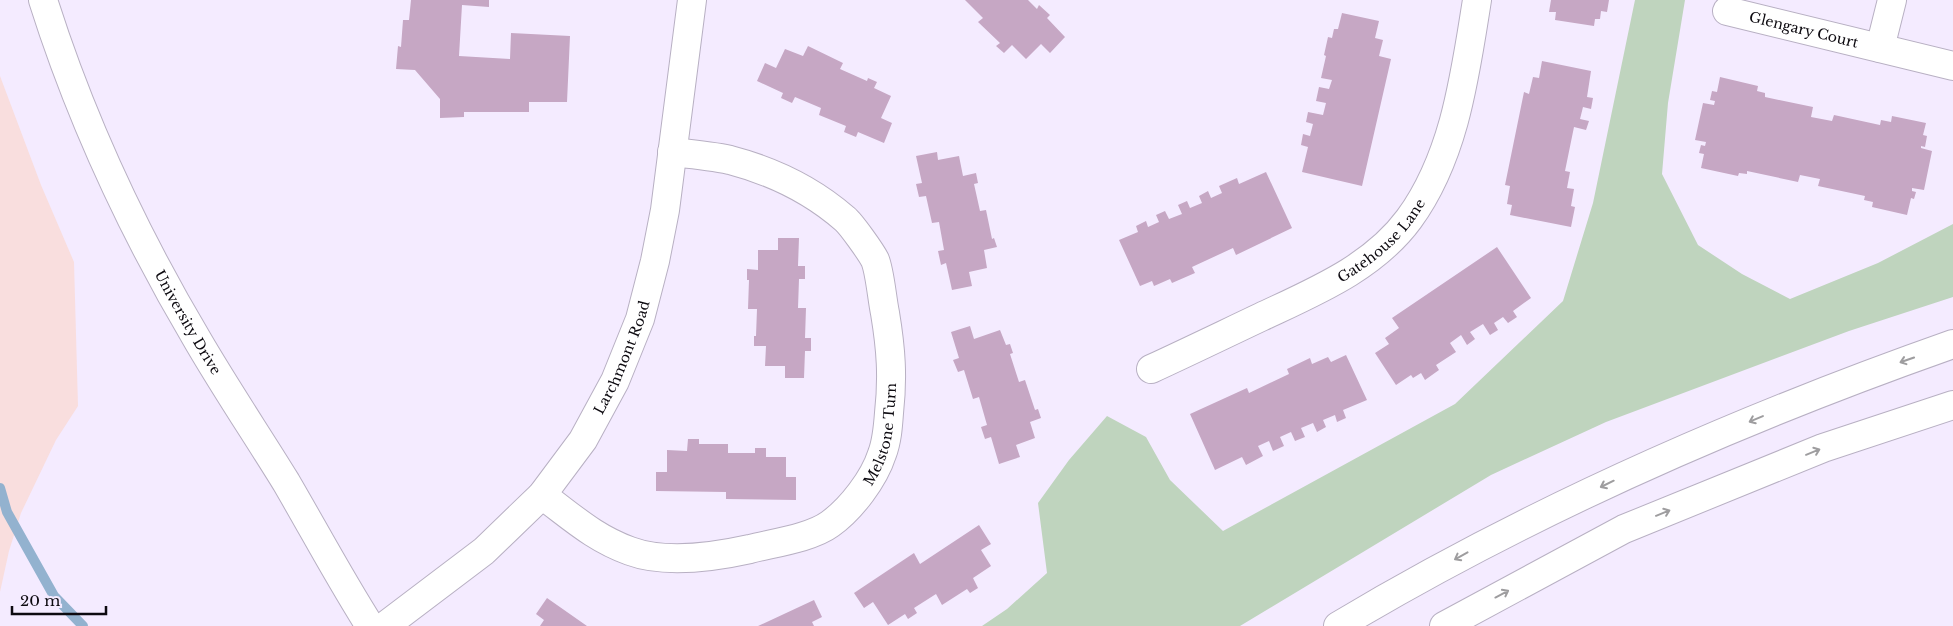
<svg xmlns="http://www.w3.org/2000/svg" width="1953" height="626" viewBox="0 0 1953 626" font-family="'Libre Baskerville',serif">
	<rect width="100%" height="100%" fill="#f4ebff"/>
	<polygon fill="#f9dede" points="0,76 41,185 74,262 78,406 56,440 21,513 9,551 0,592"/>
	<polygon fill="#bfd4be" points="1635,0 1685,0 1668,103 1662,174 1698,245 1742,274 1790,299 1878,263 1953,224 1953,297 1849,331 1606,422 1491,475 1240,626 982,626 1007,609 1047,573 1038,503 1069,460 1107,416 1146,437 1170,480 1223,531 1455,404 1563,301 1593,203"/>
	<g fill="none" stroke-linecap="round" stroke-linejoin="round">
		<polyline stroke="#93b2cf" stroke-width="10" points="0,488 7,512 54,596 83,626"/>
	</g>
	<g fill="#c6a7c4">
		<polygon points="411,0 489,0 489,7 462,5 459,56 510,59 511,33 570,36 567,102 529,102 529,112 464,112 464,117 440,118 440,99 415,70 396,69 398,46 401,47 403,20 409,20"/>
		<polygon points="965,0 1028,0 1037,9 1039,5 1050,15 1047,18 1065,37 1050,53 1041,44 1026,59 1012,45 1004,53 996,46 1000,43 978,22 983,18"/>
		<polygon points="1551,0 1609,0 1607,12 1601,11 1600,19 1595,19 1594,26 1555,20 1556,12 1549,12"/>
		<polygon points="1342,13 1379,21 1375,38 1383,40 1379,56 1391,59 1362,186 1302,172 1308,147 1301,145 1303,134 1310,136 1313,124 1306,122 1308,112 1323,115 1326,103 1316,101 1319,87 1329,89 1332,80 1321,78 1326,56 1324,55 1328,37 1332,38 1334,29 1338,29"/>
		<polygon points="808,46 843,63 840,69 867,81 868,78 877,82 874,88 891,96 881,118 892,123 884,143 858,132 856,137 844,132 846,126 819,115 821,108 795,97 792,103 781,98 783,93 757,81 765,63 776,68 785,49 803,56"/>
		<polygon points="1542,61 1591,71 1587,97 1593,98 1591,109 1583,107 1580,119 1589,121 1586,130 1574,127 1565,171 1570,172 1567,188 1574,189 1571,206 1575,207 1571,227 1510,215 1512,205 1507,204 1510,186 1505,185 1524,92 1529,94 1533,77 1539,78"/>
		<polygon points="1720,77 1758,86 1757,91 1765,93 1765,97 1813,107 1811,117 1832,121 1834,115 1880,125 1881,120 1891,122 1892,116 1926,123 1923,135 1927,136 1925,147 1921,146 1921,148 1932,151 1924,190 1912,188 1912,191 1916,192 1914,199 1911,198 1907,215 1872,207 1873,202 1864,200 1865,196 1818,186 1820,179 1800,175 1798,182 1747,171 1747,174 1739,173 1738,176 1701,168 1704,154 1699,153 1701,145 1705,146 1706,142 1695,140 1703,103 1714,105 1715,101 1710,100 1712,91 1717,92"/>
		<polygon points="937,152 938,160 959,156 963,176 976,173 978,183 974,184 980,211 986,210 992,239 994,238 997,247 984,250 987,268 969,272 972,286 952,290 946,263 941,265 938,251 944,250 939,222 932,223 926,196 919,197 916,184 922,183 916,156"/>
		<polygon points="1266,172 1292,228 1236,255 1233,248 1192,267 1195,273 1172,283 1170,279 1154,286 1152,281 1140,286 1119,240 1138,232 1136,226 1146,221 1148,227 1159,222 1156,215 1165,211 1169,219 1182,214 1178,205 1187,201 1190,208 1202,203 1199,196 1208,191 1211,198 1222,193 1219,186 1237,178 1239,184"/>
		<polygon points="778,238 799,238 798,266 805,266 805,279 799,279 798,308 806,308 805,338 811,338 811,351 805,351 804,378 785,378 785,366 765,366 766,346 754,346 754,336 756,336 757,309 748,309 749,280 747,280 747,269 758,270 758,250 778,250"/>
		<polygon points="1497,247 1531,298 1513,311 1517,317 1508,323 1503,317 1494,323 1498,330 1490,335 1483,324 1470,332 1475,339 1467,345 1461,335 1450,343 1456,352 1436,365 1439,370 1425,380 1421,373 1413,378 1411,375 1396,385 1375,353 1389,344 1385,338 1399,328 1392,318"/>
		<polygon points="970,326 974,339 1000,330 1006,345 1010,344 1013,353 1010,354 1019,382 1025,380 1035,410 1038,409 1041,418 1030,422 1035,438 1016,445 1020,457 999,464 991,437 985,439 981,427 987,425 979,397 973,399 964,370 958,372 953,360 959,358 951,332"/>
		<polygon points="1346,355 1367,400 1343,410 1346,418 1337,422 1335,415 1323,420 1326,427 1317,432 1313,423 1301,428 1305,437 1295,441 1291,432 1280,437 1284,446 1273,451 1269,441 1258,446 1263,456 1246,465 1242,457 1215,470 1190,414 1247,388 1249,393 1289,374 1287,369 1310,358 1312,364 1328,357 1331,362"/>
		<polygon points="688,439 699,439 699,444 728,444 728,453 755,453 755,448 766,448 766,457 786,457 786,477 796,477 796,500 726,499 726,492 656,491 656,472 667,472 667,450 687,451"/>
		<polygon points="979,525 991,544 981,550 991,566 973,578 978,588 970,593 967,589 942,605 936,594 914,608 917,613 908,619 905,614 888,625 873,602 864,608 854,593 914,553 920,564"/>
		<polygon points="547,598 587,626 540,626 544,620 536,614"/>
		<polygon points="814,600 822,617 812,622 814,626 758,626"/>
	</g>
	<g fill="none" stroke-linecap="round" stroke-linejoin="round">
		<defs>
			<g id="minor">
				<path id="s1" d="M1727,11l226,55"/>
				<polyline points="1880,48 1892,0"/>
				<path id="s2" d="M1151,369c37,-17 74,-35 110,-52 53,-25 112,-49 148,-98 46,-63 56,-144 68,-219"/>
				<path id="s3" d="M542,495c30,22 52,43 88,56 35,13 84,6 120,-2 23,-6 61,-11 80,-25 21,-15 44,-45 52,-70 5,-13 6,-27 7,-41 4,-36 2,-64 -4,-100 -3,-14 -5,-41 -10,-53 -4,-8 -24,-36 -30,-41 -32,-28 -73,-48 -115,-59 -18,-4 -39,-6 -58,-8"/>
				<path id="s4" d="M385,626l99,-75 58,-56 41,-55 32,-59 25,-62 15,-58 10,-51 27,-210"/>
			</g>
			<g id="major">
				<path id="s5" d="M43,0c37,117 92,235 155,341 28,48 59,94 88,141 28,48 54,97 84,144"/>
			</g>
			<g id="highway">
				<path d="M1338,626c194,-116 402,-207 615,-282"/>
				<polyline points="1444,626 1624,529 1823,448 1953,405"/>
			</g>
		</defs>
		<use href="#minor" stroke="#b8b0c3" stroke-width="30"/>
		<use href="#major" stroke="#b8b0c3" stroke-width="30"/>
		<use href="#highway" stroke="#b8b0c3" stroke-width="30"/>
		<use href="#minor" stroke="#fff" stroke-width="28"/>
		<use href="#major" stroke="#fff" stroke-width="28"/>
		<use href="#highway" stroke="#fff" stroke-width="28"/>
	</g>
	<defs><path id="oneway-shaft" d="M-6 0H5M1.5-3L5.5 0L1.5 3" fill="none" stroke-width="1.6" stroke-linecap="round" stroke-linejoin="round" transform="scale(1.25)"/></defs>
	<g stroke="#9e9d9f">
		<use href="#oneway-shaft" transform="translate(1907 360) rotate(161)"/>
		<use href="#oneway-shaft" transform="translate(1756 419) rotate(157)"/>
		<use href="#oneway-shaft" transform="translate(1813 452) rotate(-22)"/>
		<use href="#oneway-shaft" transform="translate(1607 484) rotate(154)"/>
		<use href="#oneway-shaft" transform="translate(1663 513) rotate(-22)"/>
		<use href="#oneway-shaft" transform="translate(1461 556) rotate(151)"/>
		<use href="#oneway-shaft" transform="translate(1502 594) rotate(-28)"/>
	</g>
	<g text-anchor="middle" stroke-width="4" stroke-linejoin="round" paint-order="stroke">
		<g font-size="14" fill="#0d0a10" stroke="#f4ebff">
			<text dy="5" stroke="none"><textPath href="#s1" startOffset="79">Glengary Court</textPath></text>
			<text dy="5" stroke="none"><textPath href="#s2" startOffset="266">Gatehouse Lane</textPath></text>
			<text dy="5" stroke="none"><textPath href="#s5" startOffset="354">University Drive</textPath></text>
			<text dy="5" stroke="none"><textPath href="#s4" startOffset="365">Larchmont Road</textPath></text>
			<text dy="5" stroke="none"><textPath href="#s3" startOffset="418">Melstone Turn</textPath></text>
		</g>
	</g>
	<path d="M12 606v8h94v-8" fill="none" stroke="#0d0a10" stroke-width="2.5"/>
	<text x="20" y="606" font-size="15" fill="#0d0a10" stroke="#f4ebff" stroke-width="4" paint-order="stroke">20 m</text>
</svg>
